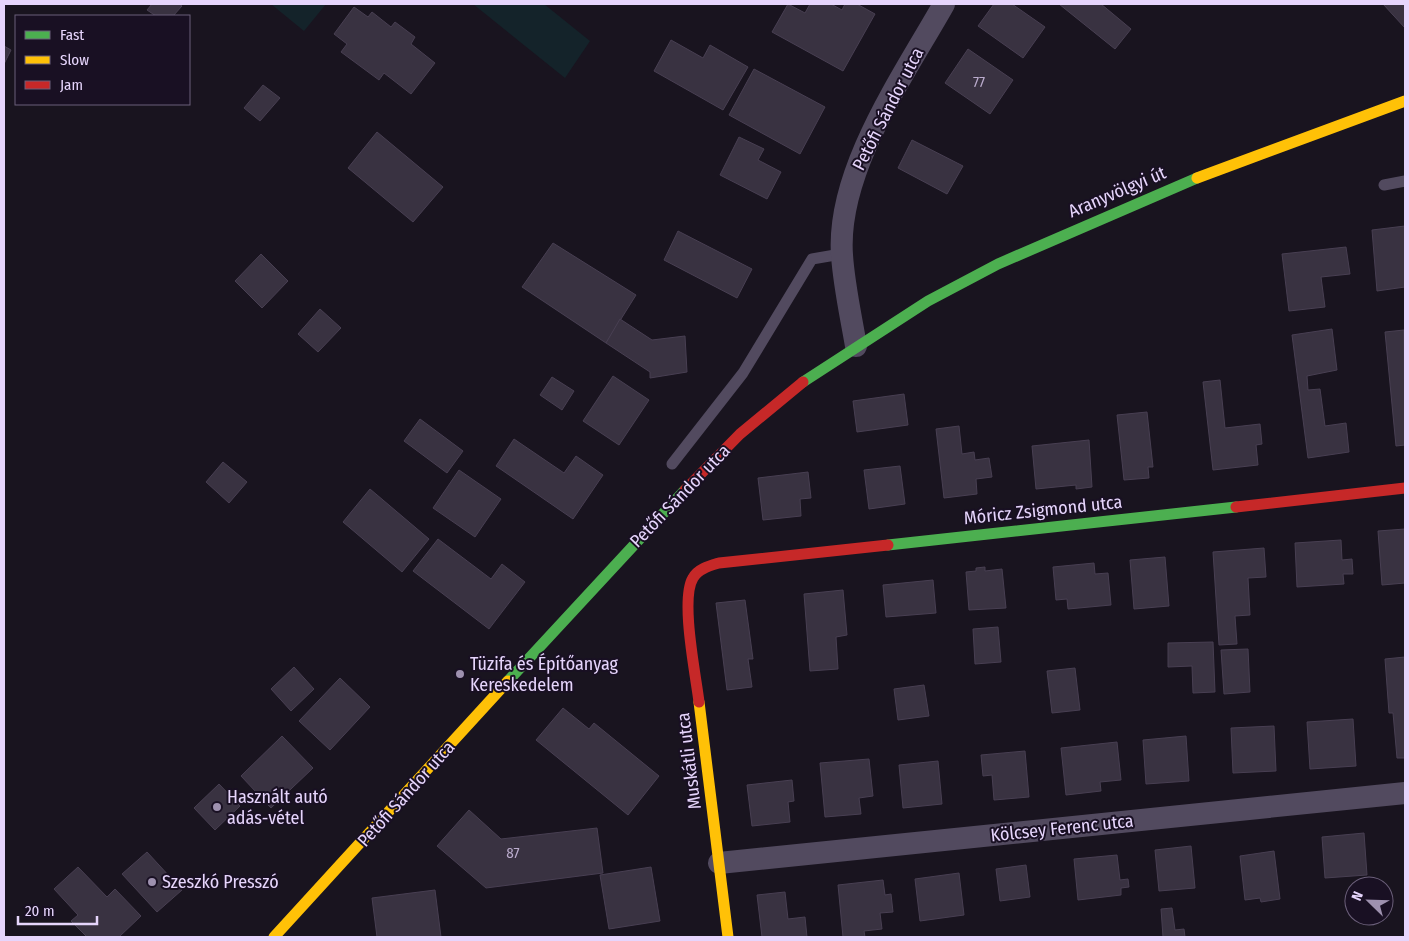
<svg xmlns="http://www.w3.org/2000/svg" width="1409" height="941" viewBox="0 0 1409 941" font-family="'Fira Sans Condensed',sans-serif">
	<rect width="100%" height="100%" fill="#19141f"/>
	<g fill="#14232a">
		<polygon points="271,4 326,4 304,31"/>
		<polygon points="473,4 544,4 590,41 565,78"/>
	</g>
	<g fill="#393241" stroke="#483f52">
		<polygon points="152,4 179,4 182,6 173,16 156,16 147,10"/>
		<polygon points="788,4 805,13 810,4 831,4 842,10 845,4 857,4 875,14 843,71 772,32"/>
		<polygon points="994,4 1012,4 1045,27 1023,58 978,26"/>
		<polygon points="1059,4 1101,4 1131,29 1115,49"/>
		<polygon points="1383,4 1405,4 1405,28"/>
		<polygon points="354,7 368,17 372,12 391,27 395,22 415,37 411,44 435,63 411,94 384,73 379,80 341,52 347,44 334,34"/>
		<polygon points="671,40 703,58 710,45 748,67 723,110 654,71"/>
		<polygon points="4,46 11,50 4,64"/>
		<polygon points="968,49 1013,80 990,114 945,83"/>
		<polygon points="754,69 825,107 800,154 729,115"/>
		<polygon points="263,85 280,98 260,121 244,108"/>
		<polygon points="377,132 443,187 413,222 348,168"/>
		<polygon points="739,137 764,149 758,160 781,172 767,199 720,175"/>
		<polygon points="912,140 963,166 947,194 898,168"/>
		<polygon points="1405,226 1405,287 1377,291 1372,230"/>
		<polygon points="678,231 752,269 737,298 664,260"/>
		<polygon points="553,243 636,295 606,343 522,287"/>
		<polygon points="1346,247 1350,274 1321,277 1325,307 1289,311 1282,254"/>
		<polygon points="261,254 288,281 262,308 235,281"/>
		<polygon points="320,309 341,328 318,352 298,334"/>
		<polygon points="620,319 652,340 685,336 687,372 650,378 650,372 606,343"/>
		<polygon points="1332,329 1337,370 1307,376 1308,390 1320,389 1325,426 1346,423 1349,452 1308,458 1292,335"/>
		<polygon points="1404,330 1405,445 1396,446 1385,332"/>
		<polygon points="613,376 649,400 619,445 583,421"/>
		<polygon points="552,377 574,391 562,410 540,395"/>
		<polygon points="1220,380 1225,428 1260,424 1262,444 1256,445 1258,465 1213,470 1203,382"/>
		<polygon points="904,394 908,425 857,432 853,401"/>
		<polygon points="1147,412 1153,467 1148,467 1149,478 1124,480 1117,415"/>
		<polygon points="420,419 463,451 447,473 404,441"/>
		<polygon points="959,426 962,454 974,452 975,460 989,458 992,477 976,479 977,494 944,498 936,429"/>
		<polygon points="514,439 564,473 576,456 603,475 573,519 496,466"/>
		<polygon points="1089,440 1092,487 1076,489 1076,485 1036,489 1032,446"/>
		<polygon points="223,462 247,482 229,503 206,482"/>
		<polygon points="900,466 905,504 869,509 864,470"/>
		<polygon points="459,470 501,499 475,537 433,508"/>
		<polygon points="808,472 811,498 800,499 801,516 763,520 758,478"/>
		<polygon points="370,489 429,539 402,572 343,522"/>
		<polygon points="1405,529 1405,583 1382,585 1378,531"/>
		<polygon points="438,539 491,579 502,564 525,582 489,629 413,571"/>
		<polygon points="1341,540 1342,560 1352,559 1353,574 1343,574 1344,584 1297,587 1295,543"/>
		<polygon points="1264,548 1266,577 1248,578 1250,615 1235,616 1237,644 1219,645 1213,552"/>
		<polygon points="1165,557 1169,606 1134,609 1130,560"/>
		<polygon points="1094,563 1095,574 1108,573 1111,605 1068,609 1067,599 1056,600 1053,567"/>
		<polygon points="985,567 985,571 1002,569 1006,608 969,610 966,572 976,571 976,568"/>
		<polygon points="933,580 936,613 886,617 883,585"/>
		<polygon points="843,590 847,635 836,637 838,669 810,671 804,594"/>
		<polygon points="745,600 753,659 748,659 752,687 727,690 716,603"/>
		<polygon points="998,627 1001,662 975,664 973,629"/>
		<polygon points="1213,642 1215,692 1193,693 1192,666 1168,667 1168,643"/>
		<polygon points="1248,649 1250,692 1224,694 1221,650"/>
		<polygon points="1405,657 1405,758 1397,758 1393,713 1389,713 1385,659"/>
		<polygon points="294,667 314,689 291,711 271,689"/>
		<polygon points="1075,668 1080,710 1052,713 1047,671"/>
		<polygon points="340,678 370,707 330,750 299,721"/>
		<polygon points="924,685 929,716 898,720 894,689"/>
		<polygon points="563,708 589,729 594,723 659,776 628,815 536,740"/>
		<polygon points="1353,719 1356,766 1310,769 1307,722"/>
		<polygon points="1274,726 1276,771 1233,773 1231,728"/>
		<polygon points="282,736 313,768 271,808 241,776"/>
		<polygon points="1186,736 1189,781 1146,784 1143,740"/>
		<polygon points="1117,742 1121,780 1100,782 1101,791 1066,795 1061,748"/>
		<polygon points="1025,751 1029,797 994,800 992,775 983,776 981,755"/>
		<polygon points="869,759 873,796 859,798 861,814 825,817 820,763"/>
		<polygon points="938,761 942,804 903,808 899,765"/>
		<polygon points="792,780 794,801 788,802 790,822 752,826 747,785"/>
		<polygon points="219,784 240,806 215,830 194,808"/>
		<polygon points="469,810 501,839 597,828 603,873 486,888 437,846"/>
		<polygon points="1364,833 1367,875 1325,878 1322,837"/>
		<polygon points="1191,846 1195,888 1159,891 1155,850"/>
		<polygon points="1274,851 1280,899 1261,902 1260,898 1245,900 1240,856"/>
		<polygon points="147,852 182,890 157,912 122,874"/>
		<polygon points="1117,855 1120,880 1128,879 1129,887 1121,888 1121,895 1078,900 1074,859"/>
		<polygon points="1026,865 1030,897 1000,901 996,869"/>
		<polygon points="78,867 107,897 115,889 141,916 119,937 87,937 71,921 78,915 54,889"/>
		<polygon points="651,867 660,921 609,929 600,875"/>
		<polygon points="959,873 964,915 920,921 915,879"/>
		<polygon points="883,880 885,895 891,894 893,912 880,913 882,929 864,931 865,937 843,937 838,885"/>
		<polygon points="435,890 441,937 377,937 372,898"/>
		<polygon points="785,892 788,919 805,917 807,937 762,937 757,895"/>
		<polygon points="1172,908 1175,930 1184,929 1185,937 1163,937 1161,909"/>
	</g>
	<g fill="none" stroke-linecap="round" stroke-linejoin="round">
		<g stroke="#524a5f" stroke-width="11">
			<polyline points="1384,185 1405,181"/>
			<polyline points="672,464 743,373 812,259 841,254"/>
		</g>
		<g stroke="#524a5f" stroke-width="22">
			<path d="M856,346c-5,-30 -12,-60 -14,-91 -6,-84 62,-180 102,-251"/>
			<polyline points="719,863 1405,793"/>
		</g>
		<g stroke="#4caf50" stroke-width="11">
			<polyline points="803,382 928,301 998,264 1197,178"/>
			<polyline points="888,545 1236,507"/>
			<polyline points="508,681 685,490"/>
		</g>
		<g stroke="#ffc107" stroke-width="11">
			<polyline points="1197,178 1405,101"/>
			<polyline points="699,702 728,937"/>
			<polyline points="274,937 508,681"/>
		</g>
		<g stroke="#c62828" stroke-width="11">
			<polyline points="685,490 740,434 803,382"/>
			<polyline points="1236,507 1405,488"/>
			<path d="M699,702c-3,-26 -19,-103 -6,-124 5,-9 16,-12 26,-15l169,-18"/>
		</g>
	</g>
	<g fill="#9e91af" stroke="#191023" stroke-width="2">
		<circle cx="460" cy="674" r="5"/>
		<circle cx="217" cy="807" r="5"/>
		<circle cx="152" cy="882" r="5"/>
	</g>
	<g text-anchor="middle" stroke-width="4" stroke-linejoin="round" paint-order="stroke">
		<g font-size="15" fill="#bbaccd">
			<text x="979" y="87">77</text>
			<text x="513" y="858">87</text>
		</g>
		<g font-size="18" fill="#e6d5fc" stroke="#191023">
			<text transform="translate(888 109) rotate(-63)" y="6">Petőfi Sándor utca</text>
			<text transform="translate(1117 192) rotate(-23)" y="6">Aranyvölgyi út</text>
			<text transform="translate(680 496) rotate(-46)" y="6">Petőfi Sándor utca</text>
			<text transform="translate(1043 510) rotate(-6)" y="6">Móricz Zsigmond utca</text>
			<text transform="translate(689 761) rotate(-97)" y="6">Muskátli utca</text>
			<text transform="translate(406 794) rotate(-48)" y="6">Petőfi Sándor utca</text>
			<text transform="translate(1062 828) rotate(-6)" y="6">Kölcsey Ferenc utca</text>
		</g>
		<g font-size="18" fill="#e6d5fc" stroke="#191023" text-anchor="start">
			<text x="470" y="670">Tüzifa és Építőanyag<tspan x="470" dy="21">Kereskedelem</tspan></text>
			<text x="227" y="803">Használt autó<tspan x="227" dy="21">adás-vétel</tspan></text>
			<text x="162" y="888">Szeszkó Presszó</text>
		</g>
	</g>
	<rect width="1409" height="941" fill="none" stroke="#e6d5fc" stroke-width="10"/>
	<rect x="15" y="15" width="175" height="90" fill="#191023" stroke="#6b5f7a"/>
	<rect x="25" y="31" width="25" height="8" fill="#4caf50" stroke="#6b5f7a"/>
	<text x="60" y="40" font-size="15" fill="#e6d5fc">Fast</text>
	<rect x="25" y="56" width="25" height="8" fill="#ffc107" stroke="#6b5f7a"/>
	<text x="60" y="65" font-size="15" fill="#e6d5fc">Slow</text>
	<rect x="25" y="81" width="25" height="8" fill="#c62828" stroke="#6b5f7a"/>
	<text x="60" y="90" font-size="15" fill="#e6d5fc">Jam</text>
	<g transform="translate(1369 901) rotate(293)"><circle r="24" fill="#191023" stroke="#6b5f7a"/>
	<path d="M0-4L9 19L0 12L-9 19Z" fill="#9e91af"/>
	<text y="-8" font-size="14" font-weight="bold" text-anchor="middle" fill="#e6d5fc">N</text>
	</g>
	<path d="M18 916v8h79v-8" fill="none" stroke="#e6d5fc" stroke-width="2.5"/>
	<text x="25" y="916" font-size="15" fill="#e6d5fc" stroke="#191023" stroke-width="4" paint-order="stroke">20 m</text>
</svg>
